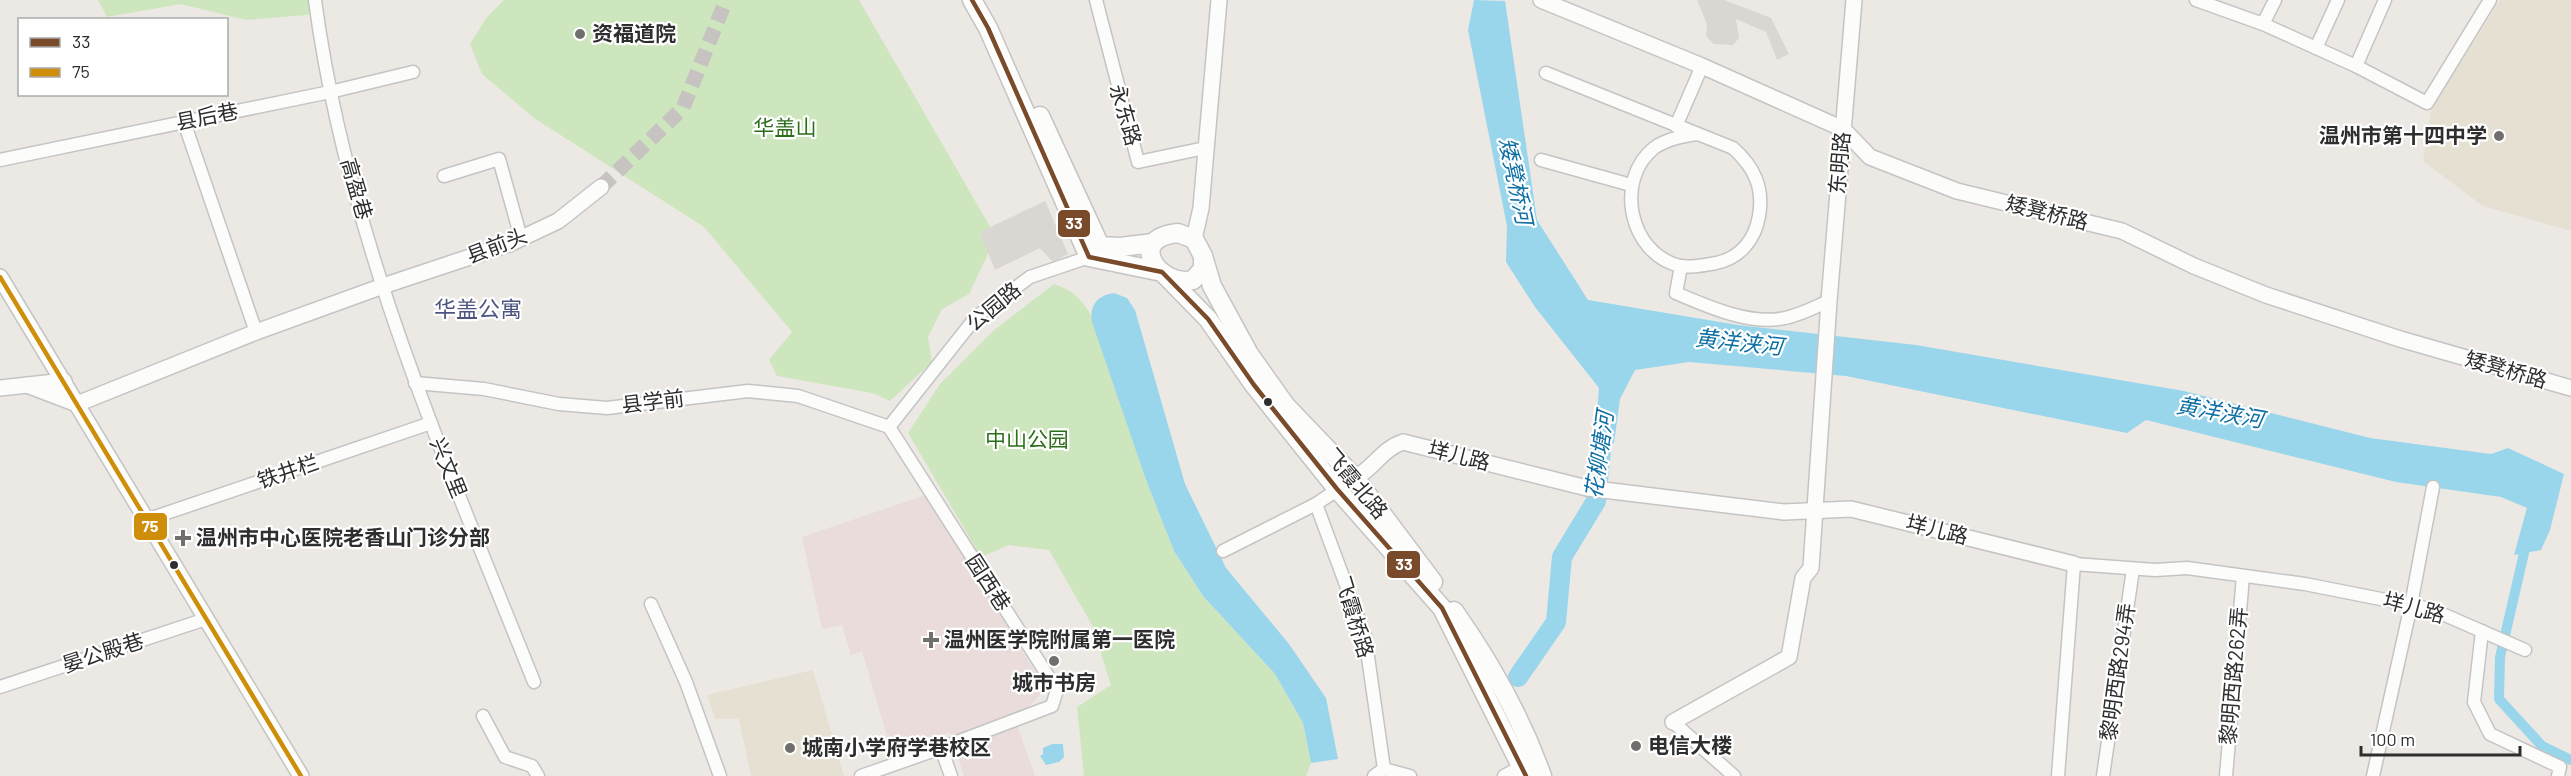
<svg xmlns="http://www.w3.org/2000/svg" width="2571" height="776" viewBox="0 0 2571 776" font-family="Barlow,'Noto Sans SC',sans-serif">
	<rect width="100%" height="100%" fill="#ece8e4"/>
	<g fill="#e6e0d3">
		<polygon points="2500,0 2571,0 2571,231 2483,206 2423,161 2431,110"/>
		<polygon points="813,670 844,776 751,776 739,719 715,719 707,695"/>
	</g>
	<polygon fill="#e9dcdb" points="926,495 1043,685 1042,692 1016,722 1035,776 964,776 950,732 892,753 862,651 851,655 842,625 822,629 802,537"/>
	<g fill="#cee6be">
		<polygon points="98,0 316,0 317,14 246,20 181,4 107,17"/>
		<polygon points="504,0 859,0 996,237 969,294 942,309 928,337 932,362 890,401 872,393 777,376 769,360 792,332 704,227 534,118 482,74 470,44 487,17"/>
		<path d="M1054,284c18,6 27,14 37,31l55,165 28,71 29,45 72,78 28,49 8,40 -5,13h-222l-7,-69 34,-22 -19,-60 -43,-75 -40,-5 -28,12 -73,-124 32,-49 53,-53z"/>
	</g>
	<g fill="#dad6d2">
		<polygon points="1697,0 1724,0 1771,18 1789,54 1777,60 1766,32 1736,19 1739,38 1733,45 1714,44 1706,36 1707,24"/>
		<polygon points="1045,201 1068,254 1053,262 1040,248 995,270 980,232"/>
	</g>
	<g fill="#99d6ec">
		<polygon points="1474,0 1505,1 1537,220 1588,300 1738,325 1916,345 2184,391 2370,438 2491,454 2508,448 2564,474 2550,530 2541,550 2514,555 2527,508 2501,497 2396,482 2146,420 2127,433 1846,376 1689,362 1635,370 1620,399 1614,443 1594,449 1599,388 1535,307 1506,262 1507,226 1468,30"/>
		<path d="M1114,293l13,5 8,12 50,174 41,84 63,76 37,54 12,61 -27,4 -8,-40 -28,-49 -72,-78 -29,-45 -28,-71 -54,-158c-3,-17 6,-27 22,-29z"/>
		<polygon points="1052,744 1063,744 1064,757 1059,762 1046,765 1040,756 1043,754 1043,748"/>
	</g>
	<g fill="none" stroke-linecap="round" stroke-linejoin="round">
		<polyline stroke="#99d6ec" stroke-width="10" points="2527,540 2500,657 2499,699 2542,746 2571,760"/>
		<polyline stroke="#99d6ec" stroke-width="20" points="1518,677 1556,622 1562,557 1596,501 1604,420"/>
		<polyline stroke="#c6c3c0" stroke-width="15" stroke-dasharray="15 8" stroke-linecap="butt" points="601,187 683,108 726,0"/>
		<defs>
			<g id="minor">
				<path d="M315,0c31,236 131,462 219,682"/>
				<polyline points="1096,0 1138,162 1205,148"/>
				<polyline points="2196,0 2263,24 2356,66 2385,0"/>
				<polyline points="2263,24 2275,0"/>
				<polyline points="2316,48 2338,0"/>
				<polyline points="2356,66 2427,103 2490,0"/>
				<path d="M1546,73l187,75c21,19 31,39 26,68 -4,24 -19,42 -43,47 -12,2 -24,5 -36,3 -51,-12 -66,-86 -26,-118 12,-9 28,-12 43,-14"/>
				<polyline points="184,122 256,332"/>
				<polyline points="1676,126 1702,66"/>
				<polyline points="0,160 330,92 413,72"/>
				<polyline points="1541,160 1631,185"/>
				<polyline points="444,176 499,159 521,238"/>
				<path d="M1681,266l-5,27c30,13 75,33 109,25 15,-3 30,-11 44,-17"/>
				<polyline points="415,383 484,389 559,404 607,408 748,391 798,396 889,427"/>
				<polyline points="889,427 1057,690 1052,706 941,748 951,776"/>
				<polyline points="889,427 976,317 1030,277 1089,257 1094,252"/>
				<polyline points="1316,504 1365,636 1384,769"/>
				<polyline points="146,520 431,423"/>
				<polyline points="1223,551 1316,504 1355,478"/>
				<polyline points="651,604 686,682 720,776"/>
				<polyline points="2482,631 2474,702 2490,734 2560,767 2558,776"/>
				<polyline points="0,687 206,619"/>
				<polyline points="483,716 505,757 532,766 538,776"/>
				<polyline points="1673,722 1734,776"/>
				<polyline points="861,776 941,748"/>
				<polyline points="1374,776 1384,769 1410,776"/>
				<polyline points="1504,776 1522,766"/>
				<polyline points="2058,776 2074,564 2155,570 2187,568 2305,584 2411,605 2431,609 2525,650"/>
				<polyline points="2103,776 2133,569"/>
				<polyline points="2226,776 2243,576"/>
				<polyline points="2373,776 2411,605 2433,487"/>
			</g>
			<g id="tertiary">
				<polyline points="1541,0 1702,66 1843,129 1870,157 1957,191 2122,231 2194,266 2266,295 2400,339 2571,388"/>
				<polyline points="1194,239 1201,208 1219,0"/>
				<polyline points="0,277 301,776"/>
				<polyline points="27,385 77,404 256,332 383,286 509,244 558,221 601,187"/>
				<polyline points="0,388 64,381"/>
				<path d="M1355,478c19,-10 27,-29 48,-36l184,46 197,24 67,-3 223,55"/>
				<polyline points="1673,722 1789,657 1803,578 1811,568 1829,301 1854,0"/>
			</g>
			<g id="secondary">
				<polyline points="972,0 988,28 1089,257 1162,272 1208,319 1254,385 1337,489 1442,608 1526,776"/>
				<polyline points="1040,116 1100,246 1120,247 1153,243"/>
				<path d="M1178,233l16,6 9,17v13l-10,11c-34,8 -68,-42 -15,-47z"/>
				<polyline points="1203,256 1212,286 1249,354 1286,406 1355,478 1433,582"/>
				<path d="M1454,611c36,51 67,106 88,165"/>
			</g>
		</defs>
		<use href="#minor" stroke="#c5c4c5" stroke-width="15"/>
		<use href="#tertiary" stroke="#c5c4c5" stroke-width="18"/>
		<use href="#secondary" stroke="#c5c4c5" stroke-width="21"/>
		<use href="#minor" stroke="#fcfcfb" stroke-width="12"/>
		<use href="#tertiary" stroke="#fcfcfb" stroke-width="15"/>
		<use href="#secondary" stroke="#fcfcfb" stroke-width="18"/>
		<defs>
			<polyline id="bus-1" points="972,0 988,28 1089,257 1162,272 1208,319 1254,385 1337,489 1442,608 1526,776"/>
			<polyline id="bus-2" points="0,277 301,776"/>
		</defs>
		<use href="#bus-1" stroke="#fff" stroke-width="9"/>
		<use href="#bus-2" stroke="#fff" stroke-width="9"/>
		<use href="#bus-1" stroke="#7a4b2a" stroke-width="4.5"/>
		<use href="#bus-2" stroke="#cf8e09" stroke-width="4.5"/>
	</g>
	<g fill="#706f6e" stroke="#fff" stroke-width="2">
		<circle cx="580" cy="34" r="6"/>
		<circle cx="2499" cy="136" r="6"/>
		<path d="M180 529h6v6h6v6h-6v6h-6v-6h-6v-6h6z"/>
		<path d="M928 631h6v6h6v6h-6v6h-6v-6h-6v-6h6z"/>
		<circle cx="1054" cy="661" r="6"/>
		<circle cx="1636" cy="746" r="6"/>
		<circle cx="790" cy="748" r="6"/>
	</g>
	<g fill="#2e2e2e" stroke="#fff" stroke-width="2">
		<circle cx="1268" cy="402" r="5"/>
		<circle cx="174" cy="565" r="5"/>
	</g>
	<g text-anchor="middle" stroke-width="4.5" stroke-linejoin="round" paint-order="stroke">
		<g font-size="21" font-weight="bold" fill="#2e2e2e" stroke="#fff" text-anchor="start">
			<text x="592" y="41">资福道院</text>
			<text x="2487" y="143" text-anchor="end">温州市第十四中学</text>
			<text x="196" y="545">温州市中心医院老香山门诊分部</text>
			<text x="944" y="647">温州医学院附属第一医院</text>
			<text x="1054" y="690" text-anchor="middle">城市书房</text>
			<text x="1648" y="753">电信大楼</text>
			<text x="802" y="755">城南小学府学巷校区</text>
		</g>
		<g font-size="21" fill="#2e2e2e" stroke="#fff">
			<text transform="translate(1125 115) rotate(74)" y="7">永东路</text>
			<text transform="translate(207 117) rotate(-11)" y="7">县后巷</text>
			<text transform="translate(1840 163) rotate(-85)" y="7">东明路</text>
			<text transform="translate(356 189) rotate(74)" y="7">高盈巷</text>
			<text transform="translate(2047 213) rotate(14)" y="7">矮凳桥路</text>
			<text transform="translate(497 246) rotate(-21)" y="7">县前头</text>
			<text transform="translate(994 307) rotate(-40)" y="7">公园路</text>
			<text transform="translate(2506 370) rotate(16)" y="7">矮凳桥路</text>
			<text transform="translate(653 402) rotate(-7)" y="7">县学前</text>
			<text transform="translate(1459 456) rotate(14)" y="7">垟儿路</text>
			<text transform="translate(448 468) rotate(68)" y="7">兴文里</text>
			<text transform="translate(288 472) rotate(-19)" y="7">铁井栏</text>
			<text transform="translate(1356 484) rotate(50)" y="7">飞霞北路</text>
			<text transform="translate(1937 530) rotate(14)" y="7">垟儿路</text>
			<text transform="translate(988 583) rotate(57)" y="7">园西巷</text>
			<text transform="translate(2414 608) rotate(15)" y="7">垟儿路</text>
			<text transform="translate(1354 617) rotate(73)" y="7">飞霞桥路</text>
			<text transform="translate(103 653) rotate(-18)" y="7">晏公殿巷</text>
			<text transform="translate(2118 672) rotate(-82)" y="7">黎明西路294弄</text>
			<text transform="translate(2234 676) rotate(-85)" y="7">黎明西路262弄</text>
		</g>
		<g font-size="21" fill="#2c6e1b" stroke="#fff">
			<text x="785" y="135">华盖山</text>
			<text x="1027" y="447">中山公园</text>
		</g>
		<g font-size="22" font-style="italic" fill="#0d6fa3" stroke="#fff">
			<text transform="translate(1516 181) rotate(78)" y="8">矮凳桥河</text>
			<text transform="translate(1739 342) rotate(6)" y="8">黄洋浃河</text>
			<text transform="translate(2220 412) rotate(10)" y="8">黄洋浃河</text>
			<text transform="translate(1599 455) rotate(-82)" y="8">花柳塘河</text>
		</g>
		<g font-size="22" fill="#4d5680" stroke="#fff">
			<text x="478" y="317">华盖公寓</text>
		</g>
	</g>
	<g stroke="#fff" stroke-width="2">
		<rect x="1057" y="209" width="34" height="29" rx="6" fill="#7a4b2a"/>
		<rect x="133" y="512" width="35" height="29" rx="6" fill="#cf8e09"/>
		<rect x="1386" y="550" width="35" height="29" rx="6" fill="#7a4b2a"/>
	</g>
	<g font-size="16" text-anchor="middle" font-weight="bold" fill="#fff">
		<text x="1074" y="229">33</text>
		<text x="150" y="532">75</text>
		<text x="1404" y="570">33</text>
	</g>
	<rect x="18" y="18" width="210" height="78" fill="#ffffff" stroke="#ababab" stroke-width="1.5"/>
	<rect x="30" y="38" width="30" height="9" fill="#7a4b2a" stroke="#ababab" stroke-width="1.5"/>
	<text x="72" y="48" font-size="18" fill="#2e2e2e">33</text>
	<rect x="30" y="68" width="30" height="9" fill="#cf8e09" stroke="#ababab" stroke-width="1.5"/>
	<text x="72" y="78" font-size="18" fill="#2e2e2e">75</text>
	<path d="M2361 746v9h159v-9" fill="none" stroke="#2e2e2e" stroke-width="3"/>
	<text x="2370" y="746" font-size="18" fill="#2e2e2e" stroke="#ffffff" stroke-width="4.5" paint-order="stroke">100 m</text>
</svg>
